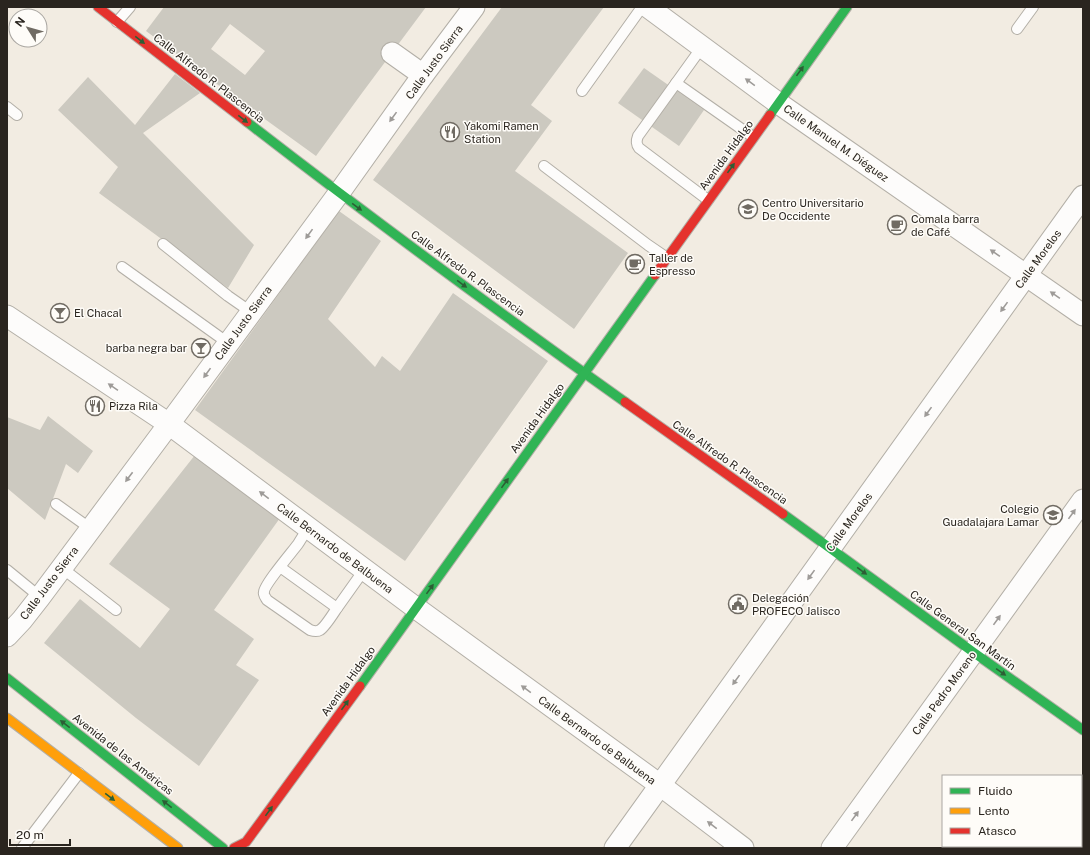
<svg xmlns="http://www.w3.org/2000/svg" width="1090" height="855" viewBox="0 0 1090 855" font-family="'Public Sans',sans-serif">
	<rect width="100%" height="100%" fill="#f2ece2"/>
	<g fill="#ccc9c0" fill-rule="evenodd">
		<path d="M164,7h262l-64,86 -46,63 -75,-54 -95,-71zM230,24l35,27 -20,24 -34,-26z"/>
		<polygon points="502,7 604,7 531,105 552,121 515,171 628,253 574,329 373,180"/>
		<polygon points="644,68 704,110 679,146 618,103"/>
		<polygon points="175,74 200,93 143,133 254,245 228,288 99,193 118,167 58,110 88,77 135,125"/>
		<polygon points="339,211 381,241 328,319 375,367 382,356 400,371 453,293 548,361 405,561 195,410"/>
		<polygon points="48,416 93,451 78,473 66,464 45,520 7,488 7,417 40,430"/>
		<polygon points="195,455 280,518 214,610 254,639 236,665 259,680 199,766 136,718 44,643 80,599 140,648 170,609 109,564"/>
	</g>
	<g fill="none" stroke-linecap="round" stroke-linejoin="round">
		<defs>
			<g id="lane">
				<polyline points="117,22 130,7"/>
				<polyline points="1017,29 1033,7"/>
				<path d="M702,47l-64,89c-2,5 -2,8 1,12l69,52"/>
				<polyline points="676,83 753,137"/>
				<polyline points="582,91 642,7"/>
				<polyline points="7,107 17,115"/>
				<polyline points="544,166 648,245 667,258"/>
				<polyline points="163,244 228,296 251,312"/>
				<polyline points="122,267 228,343"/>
				<polyline points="56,504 91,529"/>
				<path d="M280,567l57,41c-4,6 -12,19 -17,22 -3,2 -7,1 -10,0l-43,-30c-1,-2 -4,-5 -3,-8 0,-7 28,-40 34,-48 3,-5 7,-11 10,-16"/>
				<polyline points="62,568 116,610"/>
				<polyline points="7,570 40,597"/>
				<polyline points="337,608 364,570"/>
				<polyline points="22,848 79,773"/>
			</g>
			<g id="street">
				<polyline points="648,7 778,103 1083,315"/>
				<polyline points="392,53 423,75"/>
				<polyline points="7,316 169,424 416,608 660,785 743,848"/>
				<polyline points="7,636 22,620 40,597 169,424 339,193 423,75 474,7"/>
				<polyline points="615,848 1083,196"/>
				<polyline points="832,848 1083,500"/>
			</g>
			<g id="fast">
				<polyline points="770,115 847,7"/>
				<path d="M247,122c124,96 250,189 378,280"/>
				<polyline points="783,514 973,652 1083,730"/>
				<polyline points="7,678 223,848"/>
				<polyline points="360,686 655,275"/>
			</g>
			<polyline id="slow" points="7,718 178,848"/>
			<g id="jam">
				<polyline points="98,7 247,122"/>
				<polyline points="655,275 770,115"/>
				<polyline points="625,402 783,514"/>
				<polyline points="234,848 246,842 360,686"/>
			</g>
		</defs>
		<use href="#lane" stroke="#b3afa7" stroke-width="12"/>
		<use href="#street" stroke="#b3afa7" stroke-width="23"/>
		<use href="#fast" stroke="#b3afa7" stroke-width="11"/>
		<use href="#slow" stroke="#b3afa7" stroke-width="11"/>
		<use href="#jam" stroke="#b3afa7" stroke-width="11"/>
		<use href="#lane" stroke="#fdfcfb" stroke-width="10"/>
		<use href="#street" stroke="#fdfcfb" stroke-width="21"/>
		<use href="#fast" stroke="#30b455" stroke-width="9"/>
		<use href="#slow" stroke="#ff9f0a" stroke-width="9"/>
		<use href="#jam" stroke="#e5322d" stroke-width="9"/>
	</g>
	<defs><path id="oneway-solid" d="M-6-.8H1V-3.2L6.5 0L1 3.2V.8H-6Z"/></defs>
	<g fill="#2c5e35">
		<use href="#oneway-solid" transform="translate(140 40) rotate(38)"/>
		<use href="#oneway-solid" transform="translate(800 71) rotate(-54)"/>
		<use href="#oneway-solid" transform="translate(243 119) rotate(38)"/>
		<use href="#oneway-solid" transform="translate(731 168) rotate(-54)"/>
		<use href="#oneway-solid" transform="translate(357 207) rotate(36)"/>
		<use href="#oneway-solid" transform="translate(462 284) rotate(36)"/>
		<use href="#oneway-solid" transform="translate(505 483) rotate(-54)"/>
		<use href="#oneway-solid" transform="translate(862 571) rotate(36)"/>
		<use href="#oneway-solid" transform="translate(430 589) rotate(-54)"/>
		<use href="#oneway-solid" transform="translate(1001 672) rotate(35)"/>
		<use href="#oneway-solid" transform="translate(345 705) rotate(-54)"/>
		<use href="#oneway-solid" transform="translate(65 724) rotate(-142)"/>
		<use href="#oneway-solid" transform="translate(110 797) rotate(37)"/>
		<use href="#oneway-solid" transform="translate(167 804) rotate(-142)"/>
		<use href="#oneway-solid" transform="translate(269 811) rotate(-54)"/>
	</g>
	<g fill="#9e9b98">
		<use href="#oneway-solid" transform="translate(750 82) rotate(-144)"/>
		<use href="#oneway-solid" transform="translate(393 117) rotate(126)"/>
		<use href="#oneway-solid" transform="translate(309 234) rotate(126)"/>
		<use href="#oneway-solid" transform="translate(995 253) rotate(-145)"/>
		<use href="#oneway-solid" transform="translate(1055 295) rotate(-145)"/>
		<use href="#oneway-solid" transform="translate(1004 307) rotate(126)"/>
		<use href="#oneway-solid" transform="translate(207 373) rotate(126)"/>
		<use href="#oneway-solid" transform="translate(113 387) rotate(-146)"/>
		<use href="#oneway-solid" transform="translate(928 412) rotate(126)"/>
		<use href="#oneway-solid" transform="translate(129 477) rotate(127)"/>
		<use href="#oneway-solid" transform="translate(264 495) rotate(-143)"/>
		<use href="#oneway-solid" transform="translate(1072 514) rotate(-54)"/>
		<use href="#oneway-solid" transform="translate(811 575) rotate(126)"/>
		<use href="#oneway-solid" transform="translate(997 620) rotate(-54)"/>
		<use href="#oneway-solid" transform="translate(736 680) rotate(126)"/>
		<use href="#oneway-solid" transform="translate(526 689) rotate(-144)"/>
		<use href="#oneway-solid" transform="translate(855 816) rotate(-54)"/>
		<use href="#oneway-solid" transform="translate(712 825) rotate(-143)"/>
	</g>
	<defs>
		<symbol id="restaurant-ring" viewBox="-11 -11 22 22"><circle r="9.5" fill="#fefcf8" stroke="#706b63" stroke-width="1.5"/><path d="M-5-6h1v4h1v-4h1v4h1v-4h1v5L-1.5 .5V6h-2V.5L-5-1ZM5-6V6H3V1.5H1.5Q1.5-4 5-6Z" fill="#706b63"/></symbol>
		<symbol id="university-ring" viewBox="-11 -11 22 22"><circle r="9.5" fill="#fefcf8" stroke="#706b63" stroke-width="1.5"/><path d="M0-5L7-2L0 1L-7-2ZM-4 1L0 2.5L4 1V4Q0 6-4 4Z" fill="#706b63"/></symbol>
		<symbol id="cafe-ring" viewBox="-11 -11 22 22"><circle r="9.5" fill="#fefcf8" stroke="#706b63" stroke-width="1.5"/><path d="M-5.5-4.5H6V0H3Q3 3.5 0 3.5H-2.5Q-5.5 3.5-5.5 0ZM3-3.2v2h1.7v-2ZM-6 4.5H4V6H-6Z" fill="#706b63"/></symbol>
		<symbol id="bar-ring" viewBox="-11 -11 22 22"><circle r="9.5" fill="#fefcf8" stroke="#706b63" stroke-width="1.5"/><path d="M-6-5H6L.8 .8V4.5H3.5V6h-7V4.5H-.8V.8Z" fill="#706b63"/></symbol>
		<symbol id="school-ring" viewBox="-11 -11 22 22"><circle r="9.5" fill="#fefcf8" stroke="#706b63" stroke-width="1.5"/><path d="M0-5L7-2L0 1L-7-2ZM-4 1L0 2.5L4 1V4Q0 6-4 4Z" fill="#706b63"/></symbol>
		<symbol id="civic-ring" viewBox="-11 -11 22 22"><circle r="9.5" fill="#fefcf8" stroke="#706b63" stroke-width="1.5"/><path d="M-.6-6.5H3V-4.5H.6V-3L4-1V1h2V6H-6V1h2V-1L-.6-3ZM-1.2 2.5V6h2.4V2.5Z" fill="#706b63"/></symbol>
	</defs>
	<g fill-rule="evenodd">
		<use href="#restaurant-ring" x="439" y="121" width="22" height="22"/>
		<use href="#university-ring" x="737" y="198" width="22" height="22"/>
		<use href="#cafe-ring" x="886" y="214" width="22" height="22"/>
		<use href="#cafe-ring" x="624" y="253" width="22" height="22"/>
		<use href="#bar-ring" x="49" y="302" width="22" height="22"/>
		<use href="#bar-ring" x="190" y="337" width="22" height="22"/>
		<use href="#restaurant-ring" x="84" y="395" width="22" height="22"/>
		<use href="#school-ring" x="1042" y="504" width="22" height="22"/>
		<use href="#civic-ring" x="727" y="593" width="22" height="22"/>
	</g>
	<g text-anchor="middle" stroke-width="3" stroke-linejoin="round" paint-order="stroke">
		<g font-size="11" fill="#2a251f" stroke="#fefcf8">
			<text transform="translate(434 62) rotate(-54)" y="4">Calle Justo Sierra</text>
			<text transform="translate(209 78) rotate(38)" y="4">Calle Alfredo R. Plascencia</text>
			<text transform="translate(836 143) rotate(35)" y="4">Calle Manuel M. Diéguez</text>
			<text transform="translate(726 155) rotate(-54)" y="4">Avenida Hidalgo</text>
			<text transform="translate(1038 259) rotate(-54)" y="4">Calle Morelos</text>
			<text transform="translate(468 273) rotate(36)" y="4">Calle Alfredo R. Plascencia</text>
			<text transform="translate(243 323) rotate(-54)" y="4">Calle Justo Sierra</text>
			<text transform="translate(537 418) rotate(-54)" y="4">Avenida Hidalgo</text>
			<text transform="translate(730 462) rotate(35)" y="4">Calle Alfredo R. Plascencia</text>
			<text transform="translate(849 522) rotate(-54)" y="4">Calle Morelos</text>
			<text transform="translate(335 548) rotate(37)" y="4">Calle Bernardo de Balbuena</text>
			<text transform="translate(49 583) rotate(-53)" y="4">Calle Justo Sierra</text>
			<text transform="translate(963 630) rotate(36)" y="4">Calle General San Martín</text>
			<text transform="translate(348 681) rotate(-54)" y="4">Avenida Hidalgo</text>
			<text transform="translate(944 693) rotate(-54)" y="4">Calle Pedro Moreno</text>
			<text transform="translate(597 740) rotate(36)" y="4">Calle Bernardo de Balbuena</text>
			<text transform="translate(123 754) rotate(38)" y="4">Avenida de las Américas</text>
		</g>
		<g font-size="11" fill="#2a251f" stroke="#fefcf8" text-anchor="start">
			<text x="464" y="130">Yakomi Ramen<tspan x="464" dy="13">Station</tspan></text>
			<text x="762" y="207">Centro Universitario<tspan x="762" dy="13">De Occidente</tspan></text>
			<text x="911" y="223">Comala barra<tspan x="911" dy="13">de Café</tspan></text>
			<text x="649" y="262">Taller de<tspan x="649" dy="13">Espresso</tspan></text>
			<text x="74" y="317">El Chacal</text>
			<text x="187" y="352" text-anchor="end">barba negra bar</text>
			<text x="109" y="410">Pizza Rila</text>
			<text x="1039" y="513" text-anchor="end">Colegio<tspan x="1039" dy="13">Guadalajara Lamar</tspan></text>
			<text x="752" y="602">Delegación<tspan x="752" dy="13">PROFECO Jalisco</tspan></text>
		</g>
	</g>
	<rect width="1090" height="855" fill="none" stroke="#2a251f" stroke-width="16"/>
	<rect x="942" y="775" width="140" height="72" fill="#fefcf8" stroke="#a9a6a1"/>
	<rect x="950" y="788" width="20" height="6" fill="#30b455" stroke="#a9a6a1"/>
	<text x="978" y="795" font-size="12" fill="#2a251f">Fluido</text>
	<rect x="950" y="808" width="20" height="6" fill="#ff9f0a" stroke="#a9a6a1"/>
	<text x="978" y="815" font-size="12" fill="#2a251f">Lento</text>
	<rect x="950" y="828" width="20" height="6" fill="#e5322d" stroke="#a9a6a1"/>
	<text x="978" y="835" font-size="12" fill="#2a251f">Atasco</text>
	<g transform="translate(28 28) rotate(307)"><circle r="19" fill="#fefcf8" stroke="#a9a6a1"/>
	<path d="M0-3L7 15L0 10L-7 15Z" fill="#706b63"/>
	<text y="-6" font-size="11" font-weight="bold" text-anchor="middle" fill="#2a251f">N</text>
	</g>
	<path d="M10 839v6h60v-6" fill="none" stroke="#2a251f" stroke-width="2"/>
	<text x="16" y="839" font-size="12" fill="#2a251f" stroke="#fefcf8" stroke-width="3" paint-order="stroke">20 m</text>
</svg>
